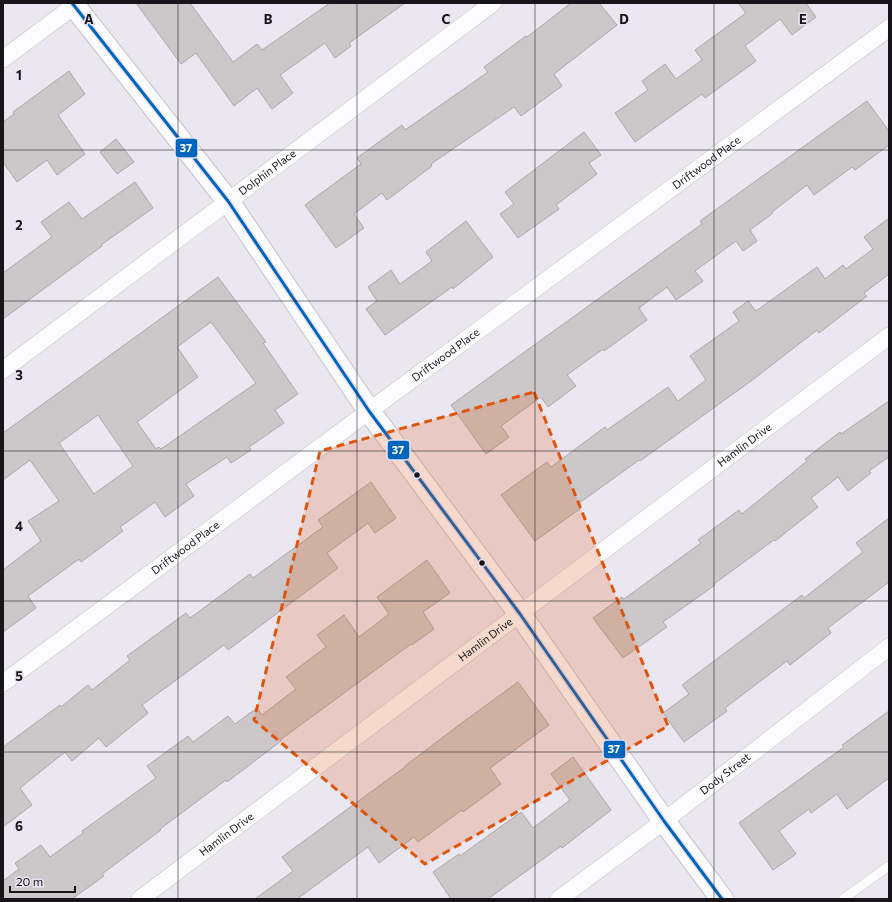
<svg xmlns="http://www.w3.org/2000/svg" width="892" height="902" viewBox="0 0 892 902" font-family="Commissioner,sans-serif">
	<rect width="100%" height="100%" fill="#ebe7f0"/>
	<g fill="#ccc7c9" stroke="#aba7a8" fill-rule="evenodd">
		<polygon points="136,3 190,3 233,62 257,44 262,50 330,3 405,3 349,43 351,46 335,58 325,43 280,75 293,93 272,109 257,88 234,106 196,53 181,64"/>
		<polygon points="571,3 599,3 617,25 554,74 562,86 521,116 514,107 431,164 432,166 387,200 382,193 354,214 364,228 336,248 305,205 361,164 357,158 402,125 405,130 488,72 484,67 526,36 527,37"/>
		<polygon points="738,3 806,3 816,17 792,35 780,19 745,46 756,61 705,98 702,94 635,142 615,113 648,90 642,81 665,64 676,79 702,60 695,50 746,13"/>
		<polygon points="69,71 85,94 58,115 85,154 57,175 47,160 17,182 3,162 3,122 14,114 13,112"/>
		<polygon points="867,101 889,131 889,145 855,170 852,167 814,195 807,185 772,212 773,213 750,230 757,241 743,251 736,241 695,271 703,281 676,300 667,287 639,308 647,320 604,351 603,349 567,375 576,386 548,407 541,397 501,426 509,437 486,454 451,405 702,224 700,221"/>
		<polygon points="584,132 601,155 589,163 597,174 556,205 559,209 518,238 500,214 514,204 505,192"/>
		<polygon points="116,139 134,162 117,174 100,152"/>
		<polygon points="135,182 153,208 101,245 102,246 3,319 3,273 52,237 41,222 69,202 82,219"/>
		<polygon points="889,218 889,274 864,293 867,296 819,333 817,330 751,381 640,461 639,460 578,504 581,508 535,541 501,495 547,462 551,467 605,427 607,430 668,387 678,401 706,380 690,356 739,321 733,312 748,301 756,311 817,267 825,279 843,265 846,269 873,249 864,237"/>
		<polygon points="466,221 493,257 453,289 452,287 385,335 366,309 377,301 368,287 391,270 400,284 432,261 426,252"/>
		<path d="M218,277l48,65 -3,1 35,51 -23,16 9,13 -35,24 2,3 -20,13 -4,-6 -41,27 8,12 -29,21 -10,-15 -35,25 3,4 -42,31 -2,-3 -51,37 8,12 -33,24v-62l38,-29 -13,-20 31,-20 -29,-41 -27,20v-47zM211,322l45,61 -95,66 -2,-2 -3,2 -19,-27 61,-45 -21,-30zM98,415l35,51 -39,28 -35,-51z"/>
		<polygon points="889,401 889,457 869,471 871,473 848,491 838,477 811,498 818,507 775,541 774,540 714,584 715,585 663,622 667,627 623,658 593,618 622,597 624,599 701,543 698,540 739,510 742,514 807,461 805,459 840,432 841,434"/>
		<polygon points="371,482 396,518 375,533 368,523 327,553 338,568 228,650 224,645 142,705 148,713 106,747 99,738 72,761 65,752 20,788 32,805 3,827 3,747 60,705 61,707 88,685 92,690 130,660 127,656 186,613 190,618 250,574 253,578 323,527 318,520"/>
		<polygon points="889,518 889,582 828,628 831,633 790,665 787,661 725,708 727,711 684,742 663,713 689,694 682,685 802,595 804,598 863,552 856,543"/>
		<polygon points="427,560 450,593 423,612 434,629 412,645 411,644 280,740 281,741 227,782 226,780 160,829 161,830 102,874 104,876 72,899 3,899 3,881 19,869 15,863 41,845 50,857 83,833 82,831 156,778 147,766 188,736 193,742 228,716 235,724 257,708 262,715 296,689 286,677 326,647 317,635 344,615 359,637 389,614 377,597"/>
		<polygon points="518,682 549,725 490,768 501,784 463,812 462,810 418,842 414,837 379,863 368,847 297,899 255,899 293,871 282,857 405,767 405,766 459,725"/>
		<polygon points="889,711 889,778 847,809 837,794 811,813 809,809 779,831 796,854 773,870 739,823 844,747 842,745"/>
		<polygon points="573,757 611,810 562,848 561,846 488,899 451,899 433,872 459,854 460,856 521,812 533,828 570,800 551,774"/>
	</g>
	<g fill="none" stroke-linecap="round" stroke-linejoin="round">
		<defs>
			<polyline id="service" points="843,899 889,866"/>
			<g id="minor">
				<polyline points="3,59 78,3"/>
				<path id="s1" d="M3,370l490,-367"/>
				<path id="s2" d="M3,683l366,-272 520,-383"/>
				<path id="s3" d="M140,899l749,-563"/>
				<path id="s4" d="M559,899l105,-78 225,-174"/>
			</g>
			<polyline id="secondary" points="72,3 228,201 369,411 520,614 664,821 722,899"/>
		</defs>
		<use href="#service" stroke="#c5c3c9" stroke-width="10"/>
		<use href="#minor" stroke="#c5c3c9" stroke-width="18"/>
		<use href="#secondary" stroke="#c5c3c9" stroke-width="24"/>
		<use href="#service" stroke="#fcfbfd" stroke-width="9"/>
		<use href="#minor" stroke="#fcfbfd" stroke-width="17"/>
		<use href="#secondary" stroke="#fcfbfd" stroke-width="22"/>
		<defs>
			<polyline id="bus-1" points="72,3 228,201 369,411 520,614 664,821 722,899"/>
		</defs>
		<use href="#bus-1" stroke="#eae3f4" stroke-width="6"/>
		<use href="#bus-1" stroke="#0065bd" stroke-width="3"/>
	</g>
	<path fill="#de560d" fill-opacity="0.2" stroke="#de560d" stroke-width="3" stroke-dasharray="8 5" stroke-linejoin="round" d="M534,392l134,334 -243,138 -171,-144 66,-269z"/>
	<path fill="none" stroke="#17151a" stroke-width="1" stroke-opacity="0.55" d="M178,3v896M357,3v896M535,3v896M714,3v896M3,150h886M3,301h886M3,451h886M3,601h886M3,752h886"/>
	<g fill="#17151a" stroke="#eae3f4" stroke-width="1.5">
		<circle cx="417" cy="475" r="3.5"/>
		<circle cx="482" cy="563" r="3.5"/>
	</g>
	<g text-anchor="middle" stroke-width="3" stroke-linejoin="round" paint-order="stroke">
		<g font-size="11" fill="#17151a" stroke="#eae3f4">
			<text dy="4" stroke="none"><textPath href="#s2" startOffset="875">Driftwood Place</textPath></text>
			<text dy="4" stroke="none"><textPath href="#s1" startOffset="330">Dolphin Place</textPath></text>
			<text dy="4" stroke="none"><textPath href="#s2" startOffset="551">Driftwood Place</textPath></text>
			<text dy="4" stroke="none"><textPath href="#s3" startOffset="756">Hamlin Drive</textPath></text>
			<text dy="4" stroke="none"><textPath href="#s2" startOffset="227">Driftwood Place</textPath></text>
			<text dy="4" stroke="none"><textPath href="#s3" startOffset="432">Hamlin Drive</textPath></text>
			<text dy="4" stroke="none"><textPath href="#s4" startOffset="208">Dody Street</textPath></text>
			<text dy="4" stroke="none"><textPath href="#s3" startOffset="108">Hamlin Drive</textPath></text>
		</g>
	</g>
	<g font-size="13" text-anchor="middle" font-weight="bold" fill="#17151a" stroke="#eae3f4" stroke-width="3" stroke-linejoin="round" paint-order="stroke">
		<text x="89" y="24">A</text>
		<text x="268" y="24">B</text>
		<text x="446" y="24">C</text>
		<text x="624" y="24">D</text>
		<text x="803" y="24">E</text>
		<text x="19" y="80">1</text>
		<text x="19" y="230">2</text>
		<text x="19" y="380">3</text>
		<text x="19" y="531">4</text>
		<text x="19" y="681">5</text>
		<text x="19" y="831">6</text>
	</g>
	<g stroke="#eae3f4" stroke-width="1.5">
		<rect x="175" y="138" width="23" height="20" rx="4" fill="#0065bd"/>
		<rect x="387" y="440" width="23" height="20" rx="4" fill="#0065bd"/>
		<rect x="603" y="740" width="23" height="19" rx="4" fill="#0065bd"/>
	</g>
	<g font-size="11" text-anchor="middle" font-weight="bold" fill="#fff">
		<text x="186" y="152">37</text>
		<text x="398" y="454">37</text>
		<text x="614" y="753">37</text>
	</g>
	<rect width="892" height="902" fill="none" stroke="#17151a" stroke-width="8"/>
	<path d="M10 886v6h65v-6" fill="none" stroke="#17151a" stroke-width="2"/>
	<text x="16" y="886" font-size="12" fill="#17151a" stroke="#eae3f4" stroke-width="3" paint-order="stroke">20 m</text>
</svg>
